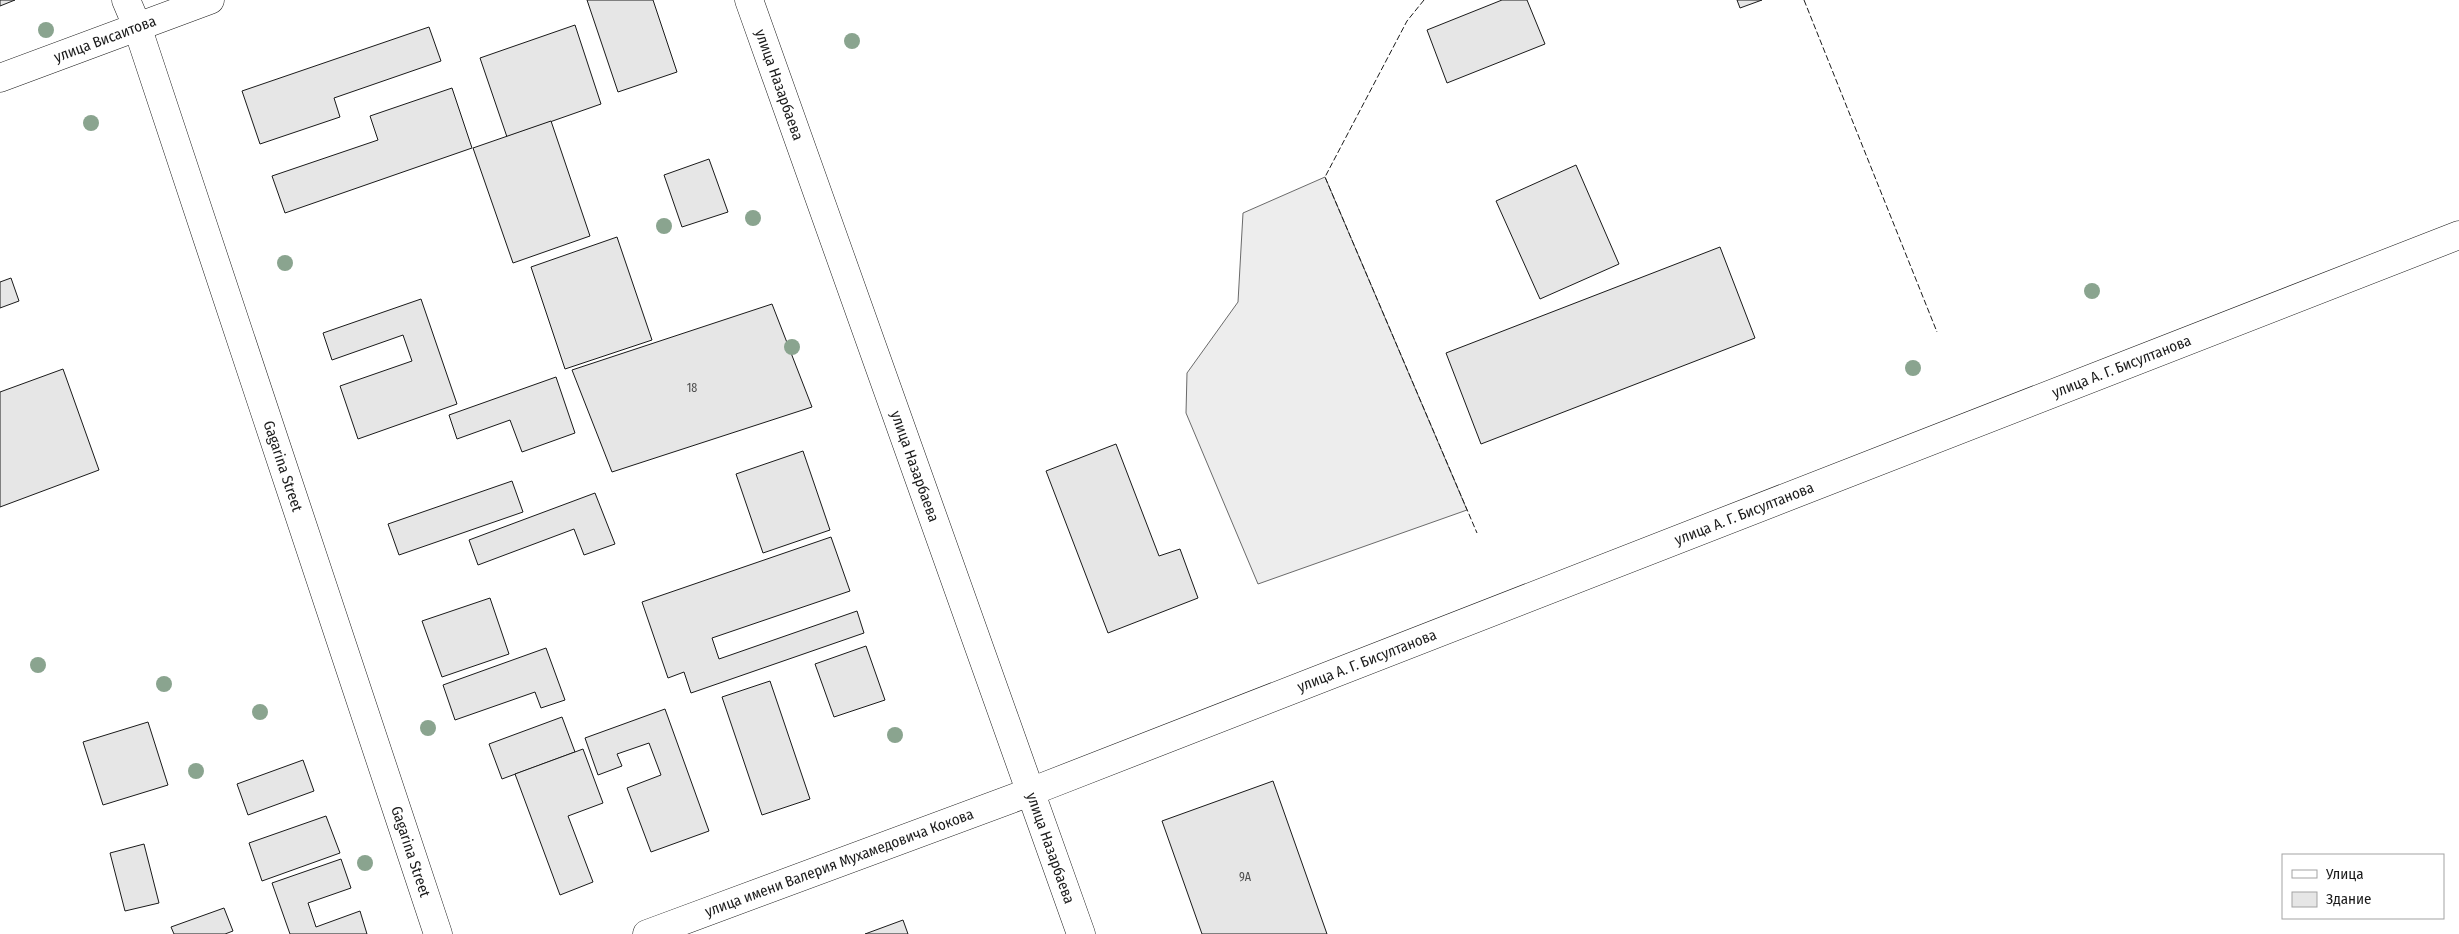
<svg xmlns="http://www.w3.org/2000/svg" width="2459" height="934" viewBox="0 0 2459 934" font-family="'Fira Sans Condensed',sans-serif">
	<rect width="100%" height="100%" fill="#fff"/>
	<polygon fill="#ededed" stroke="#6a6a6a" points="1325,177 1467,510 1258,584 1186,413 1187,373 1238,302 1243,213"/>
	<g fill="#e6e6e6" stroke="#1a1a1a">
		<polygon points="0,0 15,0 0,6"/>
		<polygon points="587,0 653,0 677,72 618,92"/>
		<polygon points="1502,0 1527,0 1545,44 1447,83 1427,30"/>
		<polygon points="1737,0 1762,0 1740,8"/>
		<polygon points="575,25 601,104 507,137 480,58"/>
		<polygon points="429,27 441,61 334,98 340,117 260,144 242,91"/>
		<polygon points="452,88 472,148 285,213 272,176 378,140 370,116"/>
		<polygon points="551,121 590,236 513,263 473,148"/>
		<polygon points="709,159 728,212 682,227 664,175"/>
		<polygon points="1576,165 1619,264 1540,299 1496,201"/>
		<polygon points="617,237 652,340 565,369 531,267"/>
		<polygon points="1720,247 1755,338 1481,444 1446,353"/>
		<polygon points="11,278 19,301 0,308 0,282"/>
		<polygon points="421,299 457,404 358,439 340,386 412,361 403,335 332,360 323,333"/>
		<polygon points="772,304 812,407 612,472 572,370"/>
		<polygon points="63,369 99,470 0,507 0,392"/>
		<polygon points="556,377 575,433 522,452 510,420 457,439 449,415"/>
		<polygon points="1116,444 1159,556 1180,549 1198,598 1108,633 1046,471"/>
		<polygon points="803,451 830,530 763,553 736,474"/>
		<polygon points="512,481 523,512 399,555 388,524"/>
		<polygon points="595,493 615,544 584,555 574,529 478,565 469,540"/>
		<polygon points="831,537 850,591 712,638 719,659 857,611 864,633 691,693 684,672 668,678 642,602"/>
		<polygon points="490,598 509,654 442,677 422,621"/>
		<polygon points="866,646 885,700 834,717 815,664"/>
		<polygon points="546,648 565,700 541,708 535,692 455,720 443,685"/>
		<polygon points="770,681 810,799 762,815 722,697"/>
		<polygon points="665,709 709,831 651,852 627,788 661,775 649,743 617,754 622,766 598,775 585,738"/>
		<polygon points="562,717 575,752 502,779 489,744"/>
		<polygon points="148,722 168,785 103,805 83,742"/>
		<polygon points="583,749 603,803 568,816 593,882 560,895 515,774"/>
		<polygon points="303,760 314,791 248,815 237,784"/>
		<polygon points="1273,781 1327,934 1202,934 1162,821"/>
		<polygon points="326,816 340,853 262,881 249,843"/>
		<polygon points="144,844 159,903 125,911 110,853"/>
		<polygon points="341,859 351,888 308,903 316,927 360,911 367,934 290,934 272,883"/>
		<polygon points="224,908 233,931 225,934 174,934 171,927"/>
		<polygon points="903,920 908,934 865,934"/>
	</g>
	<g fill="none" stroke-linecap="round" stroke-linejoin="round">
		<defs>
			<g id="minor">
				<path id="s1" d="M126,0l11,26 301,908"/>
				<path id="s2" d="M647,934l383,-142 1429,-557"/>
			</g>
			<g id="major">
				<path id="s3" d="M749,0l332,934"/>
				<path id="s4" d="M0,78l210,-78"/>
			</g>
		</defs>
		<use href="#minor" stroke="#1a1a1a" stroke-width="29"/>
		<use href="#major" stroke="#1a1a1a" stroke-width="29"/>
		<use href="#minor" stroke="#fff" stroke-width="28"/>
		<use href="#major" stroke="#fff" stroke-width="28"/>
		<g stroke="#1a1a1a" stroke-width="1" stroke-dasharray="6 2.5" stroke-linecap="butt">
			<polyline points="1424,0 1407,21 1325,177 1477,533"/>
			<polyline points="1804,0 1937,332"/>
		</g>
	</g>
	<g fill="#8aa48f">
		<circle cx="46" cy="30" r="8"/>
		<circle cx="852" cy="41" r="8"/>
		<circle cx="91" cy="123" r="8"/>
		<circle cx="753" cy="218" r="8"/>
		<circle cx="664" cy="226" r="8"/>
		<circle cx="285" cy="263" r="8"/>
		<circle cx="2092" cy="291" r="8"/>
		<circle cx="792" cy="347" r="8"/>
		<circle cx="1913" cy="368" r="8"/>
		<circle cx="38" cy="665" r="8"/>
		<circle cx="164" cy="684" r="8"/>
		<circle cx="260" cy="712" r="8"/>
		<circle cx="428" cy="728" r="8"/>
		<circle cx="895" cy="735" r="8"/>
		<circle cx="196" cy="771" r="8"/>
		<circle cx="365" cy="863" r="8"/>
	</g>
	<g text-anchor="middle" stroke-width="4" stroke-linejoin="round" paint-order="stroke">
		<g font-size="12" fill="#4d4d4d">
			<text x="692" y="392">18</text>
			<text x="1245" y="881">9А</text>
		</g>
		<g font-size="15" fill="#1a1a1a" stroke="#fff">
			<text dy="5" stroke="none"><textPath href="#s4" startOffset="112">улица Висаитова</textPath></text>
			<text dy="5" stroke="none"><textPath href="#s3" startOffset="90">улица Назарбаева</textPath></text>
			<text dy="5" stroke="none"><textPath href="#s2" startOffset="1580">улица А. Г. Бисултанова</textPath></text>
			<text dy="5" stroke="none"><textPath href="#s1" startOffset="492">Gagarina Street</textPath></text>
			<text dy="5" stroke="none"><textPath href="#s3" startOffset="495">улица Назарбаева</textPath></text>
			<text dy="5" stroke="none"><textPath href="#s2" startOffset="1175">улица А. Г. Бисултанова</textPath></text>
			<text dy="5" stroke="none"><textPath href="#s2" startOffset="770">улица А. Г. Бисултанова</textPath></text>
			<text dy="5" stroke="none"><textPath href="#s3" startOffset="900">улица Назарбаева</textPath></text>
			<text dy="5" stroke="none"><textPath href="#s1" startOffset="898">Gagarina Street</textPath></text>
			<text dy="5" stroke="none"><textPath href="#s2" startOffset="205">улица имени Валерия Мухамедовича Кокова</textPath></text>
		</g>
	</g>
	<rect x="2282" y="854" width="162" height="65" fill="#ffffff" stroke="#a3a3a3"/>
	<rect x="2292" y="870" width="25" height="8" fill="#ffffff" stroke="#a3a3a3"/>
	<text x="2326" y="879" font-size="15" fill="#1a1a1a">Улица</text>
	<rect x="2292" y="892" width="25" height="15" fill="#e6e6e6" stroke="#a3a3a3"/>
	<text x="2326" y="904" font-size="15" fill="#1a1a1a">Здание</text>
</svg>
